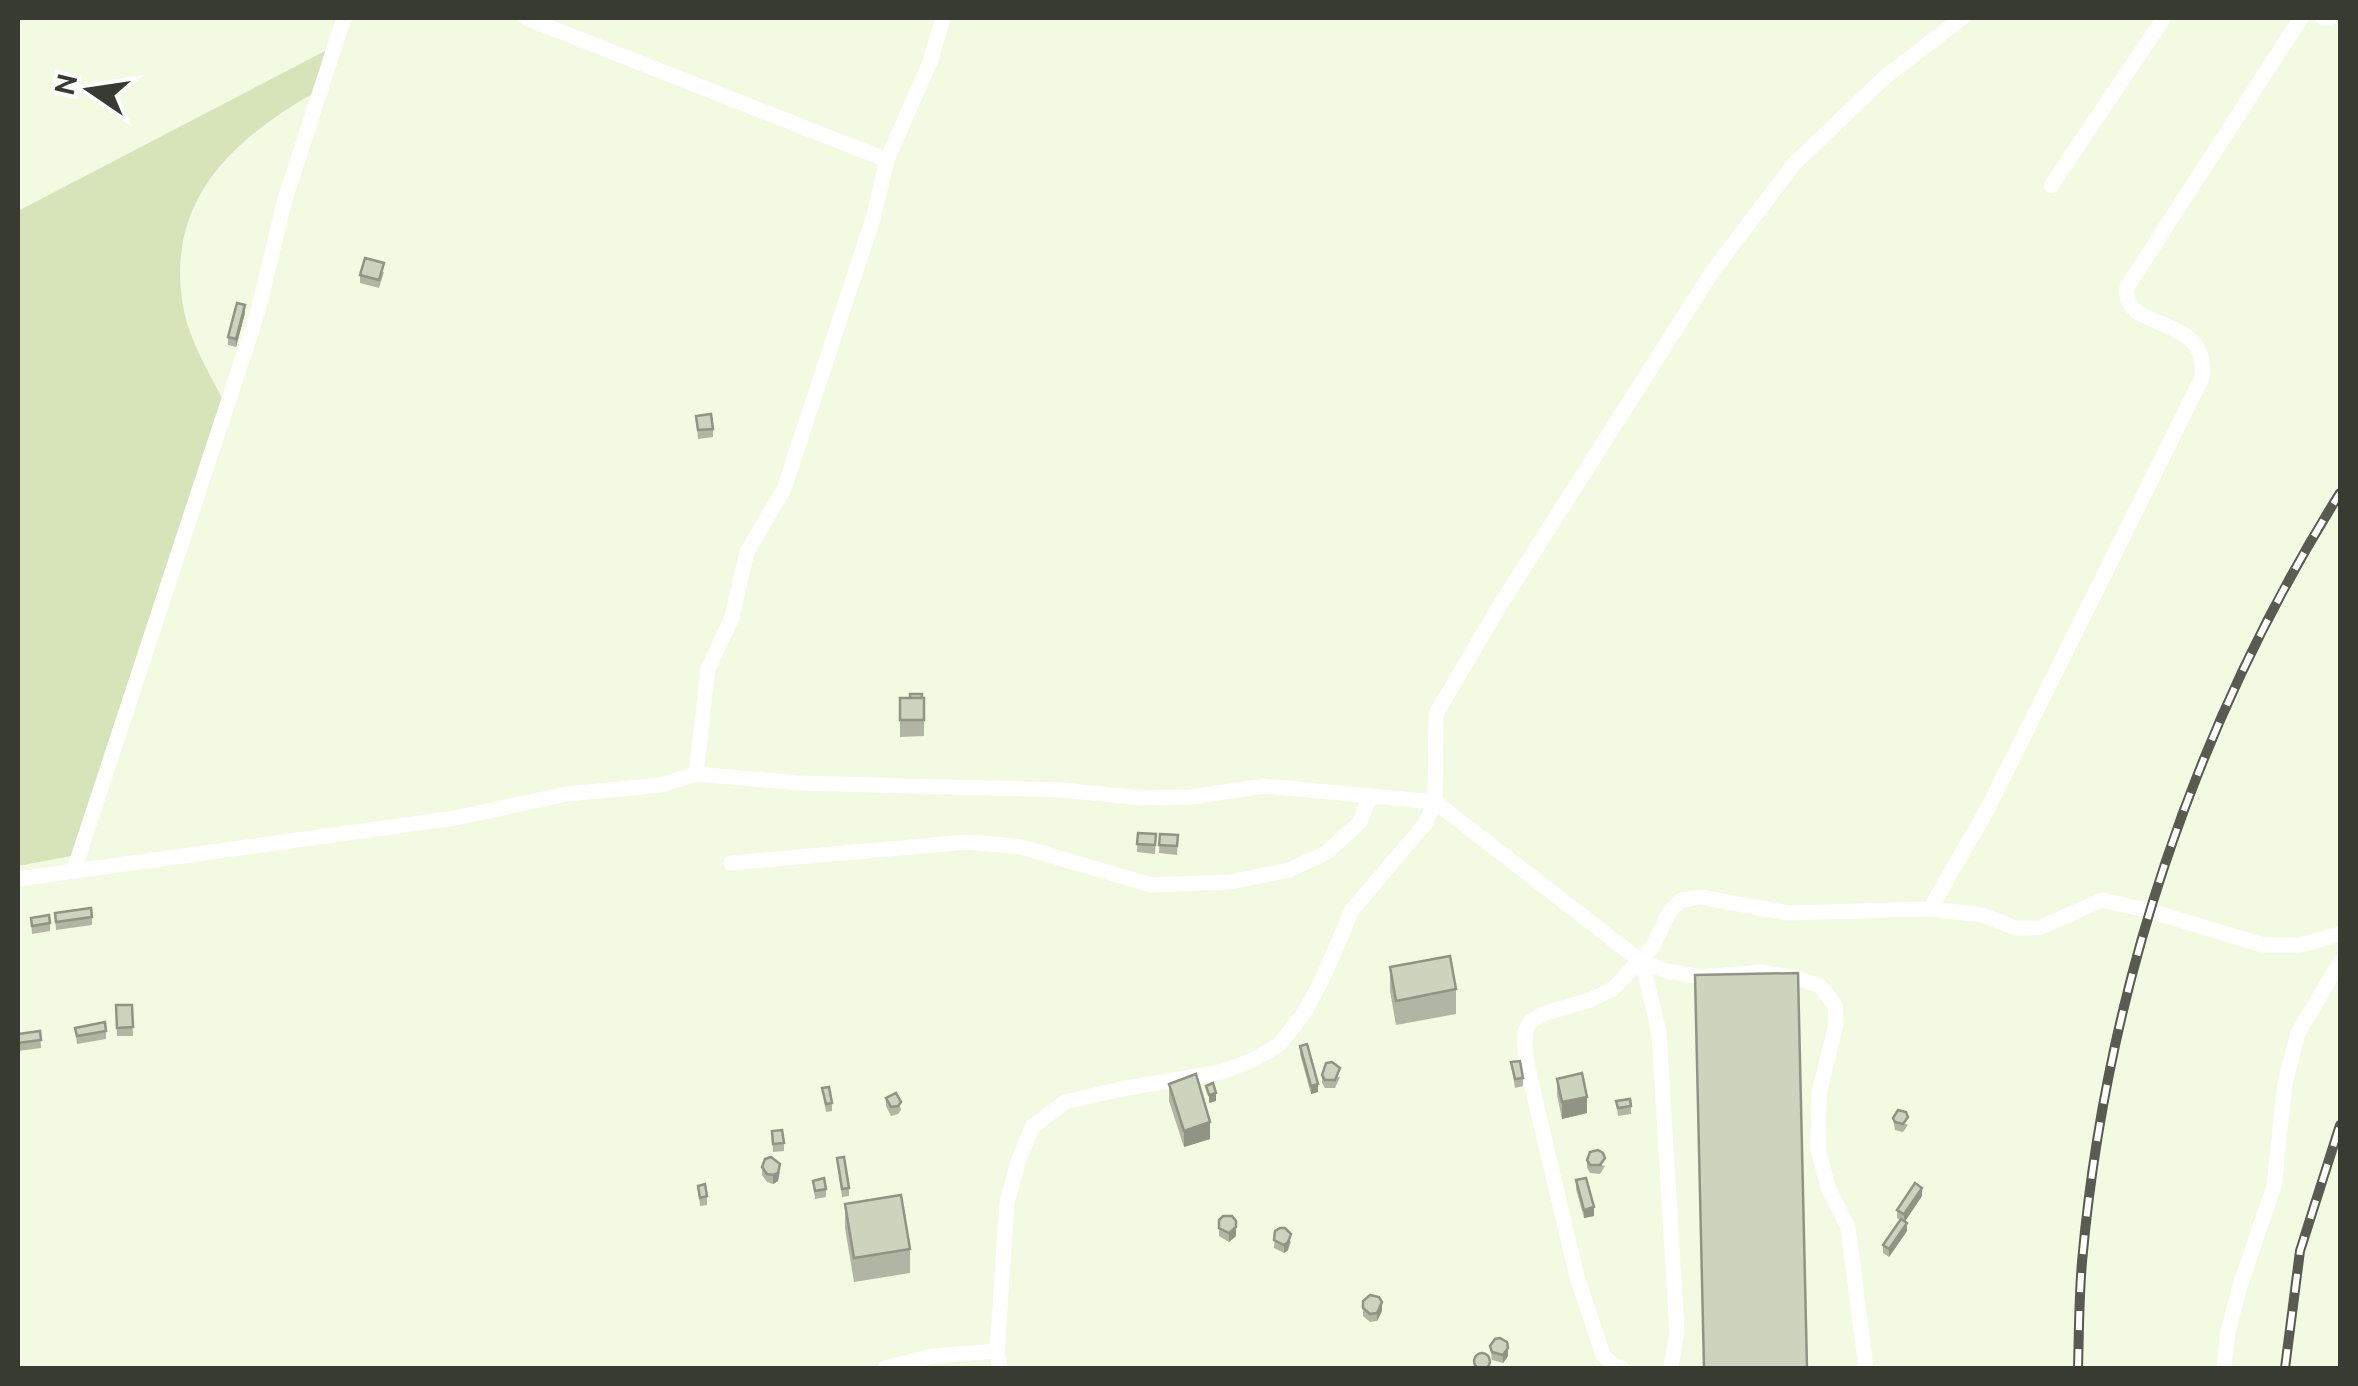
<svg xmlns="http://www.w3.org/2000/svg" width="2358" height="1386" viewBox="0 0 2358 1386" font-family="Ubuntu,sans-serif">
	<rect width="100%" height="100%" fill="#f2fae2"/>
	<path fill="#d7e4b9" d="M325,51l-11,42c-79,45 -146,105 -132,206 4,35 24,68 40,99l-151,458 -53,10v-655z"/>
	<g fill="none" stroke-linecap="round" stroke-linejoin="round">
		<g stroke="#fff" stroke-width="15">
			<polyline points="526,18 887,160"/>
			<polyline points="2323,18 2330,18"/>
			<polyline points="2051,186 2164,18"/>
			<polyline points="696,774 708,669 732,617 747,552 784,489 873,219 887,160 930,62 943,18"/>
			<polyline points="731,863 967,842 1022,847 1151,885 1230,882 1289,870 1326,853 1360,822 1369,798"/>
			<polyline points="74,870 258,311 285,199 344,18"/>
			<polyline points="18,879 455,818 567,794 661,785 696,774 799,783 1063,790 1142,798 1191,797 1264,786 1435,802 1642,962 1667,971 1701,977 1761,972 1796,978 1820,986 1835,1005 1836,1025 1819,1093 1818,1150 1829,1190 1848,1227 1866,1368"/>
			<path d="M1930,909l58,-101 214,-430c9,-67 -81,-43 -75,-91l174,-269"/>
			<polyline points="1642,962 1659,1032 1677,1332 1671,1368"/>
			<polyline points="885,1368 933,1356 997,1351"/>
			<polyline points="1000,1368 997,1351 1007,1203 1018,1162 1032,1127 1065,1102 1121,1089 1221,1072 1253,1060 1280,1044 1304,1013 1322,980 1352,910 1425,824 1435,802 1436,714 1497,610 1712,272 1794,164 1885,77 1962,18"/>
			<polyline points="1622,1368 1613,1365 1603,1355 1577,1277 1531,1082 1525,1052 1525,1032 1530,1022 1543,1014 1590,1000 1613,989 1653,946 1670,911 1681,900 1701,897 1788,913 1930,909 1982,915 2016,928 2039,928 2102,900 2150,911 2263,945 2300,945 2340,934"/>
			<polyline points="2224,1368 2228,1332 2239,1289 2274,1186 2285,1083 2298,1033 2340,962"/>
		</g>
		<defs>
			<g id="rail">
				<path d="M2078,1368c1,-35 1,-71 4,-106 24,-272 113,-538 258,-769"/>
				<polyline points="2285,1368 2300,1251 2340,1125"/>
			</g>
		</defs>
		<use href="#rail" stroke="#575b50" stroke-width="10"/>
		<use href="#rail" stroke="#fff" stroke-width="6" stroke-dasharray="19" stroke-linecap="butt"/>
	</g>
	<g fill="#b0b6a3">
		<polygon points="384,272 379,288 360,283 360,275"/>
		<polygon points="245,313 236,347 228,345 228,337"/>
		<polygon points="696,416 713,429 713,437 698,439"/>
		<polygon points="900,698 924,698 924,736 900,737"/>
		<polygon points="1138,833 1156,834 1155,854 1137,852"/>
		<polygon points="1160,834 1178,835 1177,855 1159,853"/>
		<polygon points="55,913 92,917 92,925 56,930"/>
		<polygon points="31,918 50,923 50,931 32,934"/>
		<polygon points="1390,967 1456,989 1456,1014 1396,1025 1390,991"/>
		<polygon points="116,1005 132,1005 133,1036 117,1036"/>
		<polygon points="75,1028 106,1031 106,1039 77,1044"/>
		<polygon points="40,1031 41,1048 18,1051 18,1034"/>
		<polygon points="1300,1046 1318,1092 1311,1094 1300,1054"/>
		<polygon points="1511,1062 1523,1078 1523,1086 1515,1088"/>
		<polygon points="1322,1075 1340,1077 1335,1088 1325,1088 1322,1083"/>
		<polygon points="1557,1079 1587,1113 1562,1119 1557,1095"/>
		<polygon points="1169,1084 1210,1139 1184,1147 1169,1101"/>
		<polygon points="822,1088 832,1103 832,1111 826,1112"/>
		<polygon points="896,1093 901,1110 898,1114 891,1116 886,1106 886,1098"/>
		<polygon points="1616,1101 1631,1106 1631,1114 1618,1116"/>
		<polygon points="1893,1118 1908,1125 1903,1132 1895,1130"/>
		<polygon points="772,1131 784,1143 784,1151 773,1152"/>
		<polygon points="837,1158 849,1188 849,1196 842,1197"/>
		<polygon points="1587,1160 1605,1166 1600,1174 1590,1173 1587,1168"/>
		<polygon points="762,1167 780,1172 778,1181 773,1184 767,1182 762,1175"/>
		<polygon points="1576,1180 1594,1216 1584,1218 1576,1189"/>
		<polygon points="813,1181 826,1189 826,1197 815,1199"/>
		<polygon points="698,1186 707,1196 707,1205 700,1206"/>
		<polygon points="1922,1196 1905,1221 1907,1231 1889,1257 1883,1253 1883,1245 1900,1220 1897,1218 1897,1210"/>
		<polygon points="845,1204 910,1249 910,1273 854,1282 845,1228"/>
		<polygon points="1219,1220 1236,1221 1236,1236 1229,1242 1219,1236"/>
		<polygon points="1275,1231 1291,1242 1288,1250 1284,1253 1274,1248"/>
		<polygon points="1363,1301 1382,1311 1377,1321 1370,1322 1363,1316"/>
		<polygon points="1490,1346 1508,1356 1503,1363 1492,1360"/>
	</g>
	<g fill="#909484">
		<polygon points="245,305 245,313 236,347 236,339"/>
		<polygon points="1318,1084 1318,1092 1311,1094 1311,1086"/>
		<polygon points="1216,1093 1216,1101 1209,1103 1209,1095"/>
		<polygon points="1587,1097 1587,1113 1562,1119 1562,1102"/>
		<polygon points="1210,1122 1210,1139 1184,1147 1184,1131"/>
		<polygon points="780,1164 778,1181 773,1184 773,1175"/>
		<polygon points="1922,1188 1922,1196 1904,1223 1904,1214"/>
		<polygon points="1594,1207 1594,1216 1584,1218 1584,1210"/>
		<polygon points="1907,1223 1907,1231 1889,1257 1889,1249"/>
		<polygon points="1236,1227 1236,1236 1229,1242 1229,1233"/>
		<polygon points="1291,1234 1288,1250 1284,1253 1284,1245"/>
		<polygon points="1382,1302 1382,1311 1377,1321 1377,1313"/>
		<polygon points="1508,1348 1508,1356 1503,1363 1503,1355"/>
	</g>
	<g fill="#cdd4bd" stroke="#909484" stroke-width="2.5">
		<polygon points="365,258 384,263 379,280 360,275"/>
		<polygon points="237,303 245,305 236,339 228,337"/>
		<polygon points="711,414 713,429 698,430 696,416"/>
		<rect x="910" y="694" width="12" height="4"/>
		<rect x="900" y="698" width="24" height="22"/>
		<polygon points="1138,833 1156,834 1155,845 1137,844"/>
		<polygon points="1160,834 1178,835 1177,846 1159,845"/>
		<polygon points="91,908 92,917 56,922 55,913"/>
		<polygon points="49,915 50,923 32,926 31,918"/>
		<polygon points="1450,956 1456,989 1396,1001 1390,967"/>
		<polygon points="1798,973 1807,1368 1704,1368 1695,975"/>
		<polygon points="116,1005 132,1005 133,1027 117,1028"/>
		<polygon points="105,1022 106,1031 77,1036 75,1028"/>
		<polygon points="40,1031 41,1040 18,1043 18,1034"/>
		<polygon points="1307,1044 1318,1084 1311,1086 1300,1046"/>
		<polygon points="1520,1061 1523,1078 1515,1079 1511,1062"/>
		<polygon points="1332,1062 1340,1068 1335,1080 1325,1080 1322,1075 1326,1063"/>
		<polygon points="1582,1073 1587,1097 1562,1102 1557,1079"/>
		<polygon points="1196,1074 1210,1122 1184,1131 1169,1084"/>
		<polygon points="1213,1083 1216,1093 1209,1095 1206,1086"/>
		<polygon points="829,1087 832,1103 826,1104 822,1088"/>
		<polygon points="896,1093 901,1102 898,1106 891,1107 886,1098"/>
		<polygon points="1630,1099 1631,1106 1618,1108 1616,1101"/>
		<polygon points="1898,1110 1906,1112 1908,1117 1903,1124 1895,1122 1893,1118"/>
		<polygon points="782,1130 784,1143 773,1144 772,1131"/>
		<polygon points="1598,1150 1603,1153 1605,1158 1600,1165 1590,1165 1587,1160 1590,1152"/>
		<polygon points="771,1157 780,1164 778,1173 773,1175 767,1174 762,1167 765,1159"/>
		<polygon points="844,1157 849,1188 842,1189 837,1158"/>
		<polygon points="824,1178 826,1189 815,1191 813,1181"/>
		<polygon points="1586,1178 1594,1207 1584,1210 1576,1180"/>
		<polygon points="1915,1183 1922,1188 1904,1214 1897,1210"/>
		<polygon points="705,1184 707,1196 700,1198 698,1186"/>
		<polygon points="901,1195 910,1249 854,1258 845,1204"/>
		<polygon points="1223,1216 1232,1216 1236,1221 1236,1227 1229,1233 1219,1228 1219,1220"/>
		<polygon points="1901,1219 1907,1223 1889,1249 1883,1245"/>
		<polygon points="1280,1228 1285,1228 1291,1234 1288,1242 1284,1245 1274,1240 1275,1231"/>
		<polygon points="1370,1295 1379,1297 1382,1302 1377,1313 1370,1314 1363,1308 1363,1301"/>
		<polygon points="1500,1338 1507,1342 1508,1348 1503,1355 1492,1352 1490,1346 1495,1339"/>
		<circle cx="1482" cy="1361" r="8"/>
	</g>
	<rect width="2358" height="1386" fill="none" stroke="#383b32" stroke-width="40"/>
	<g transform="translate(90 90) rotate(283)" stroke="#ffffff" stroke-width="8" paint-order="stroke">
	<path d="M0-8L18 38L0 25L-18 38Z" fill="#383b32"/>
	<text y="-15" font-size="28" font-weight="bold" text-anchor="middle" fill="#383b32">N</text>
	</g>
</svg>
